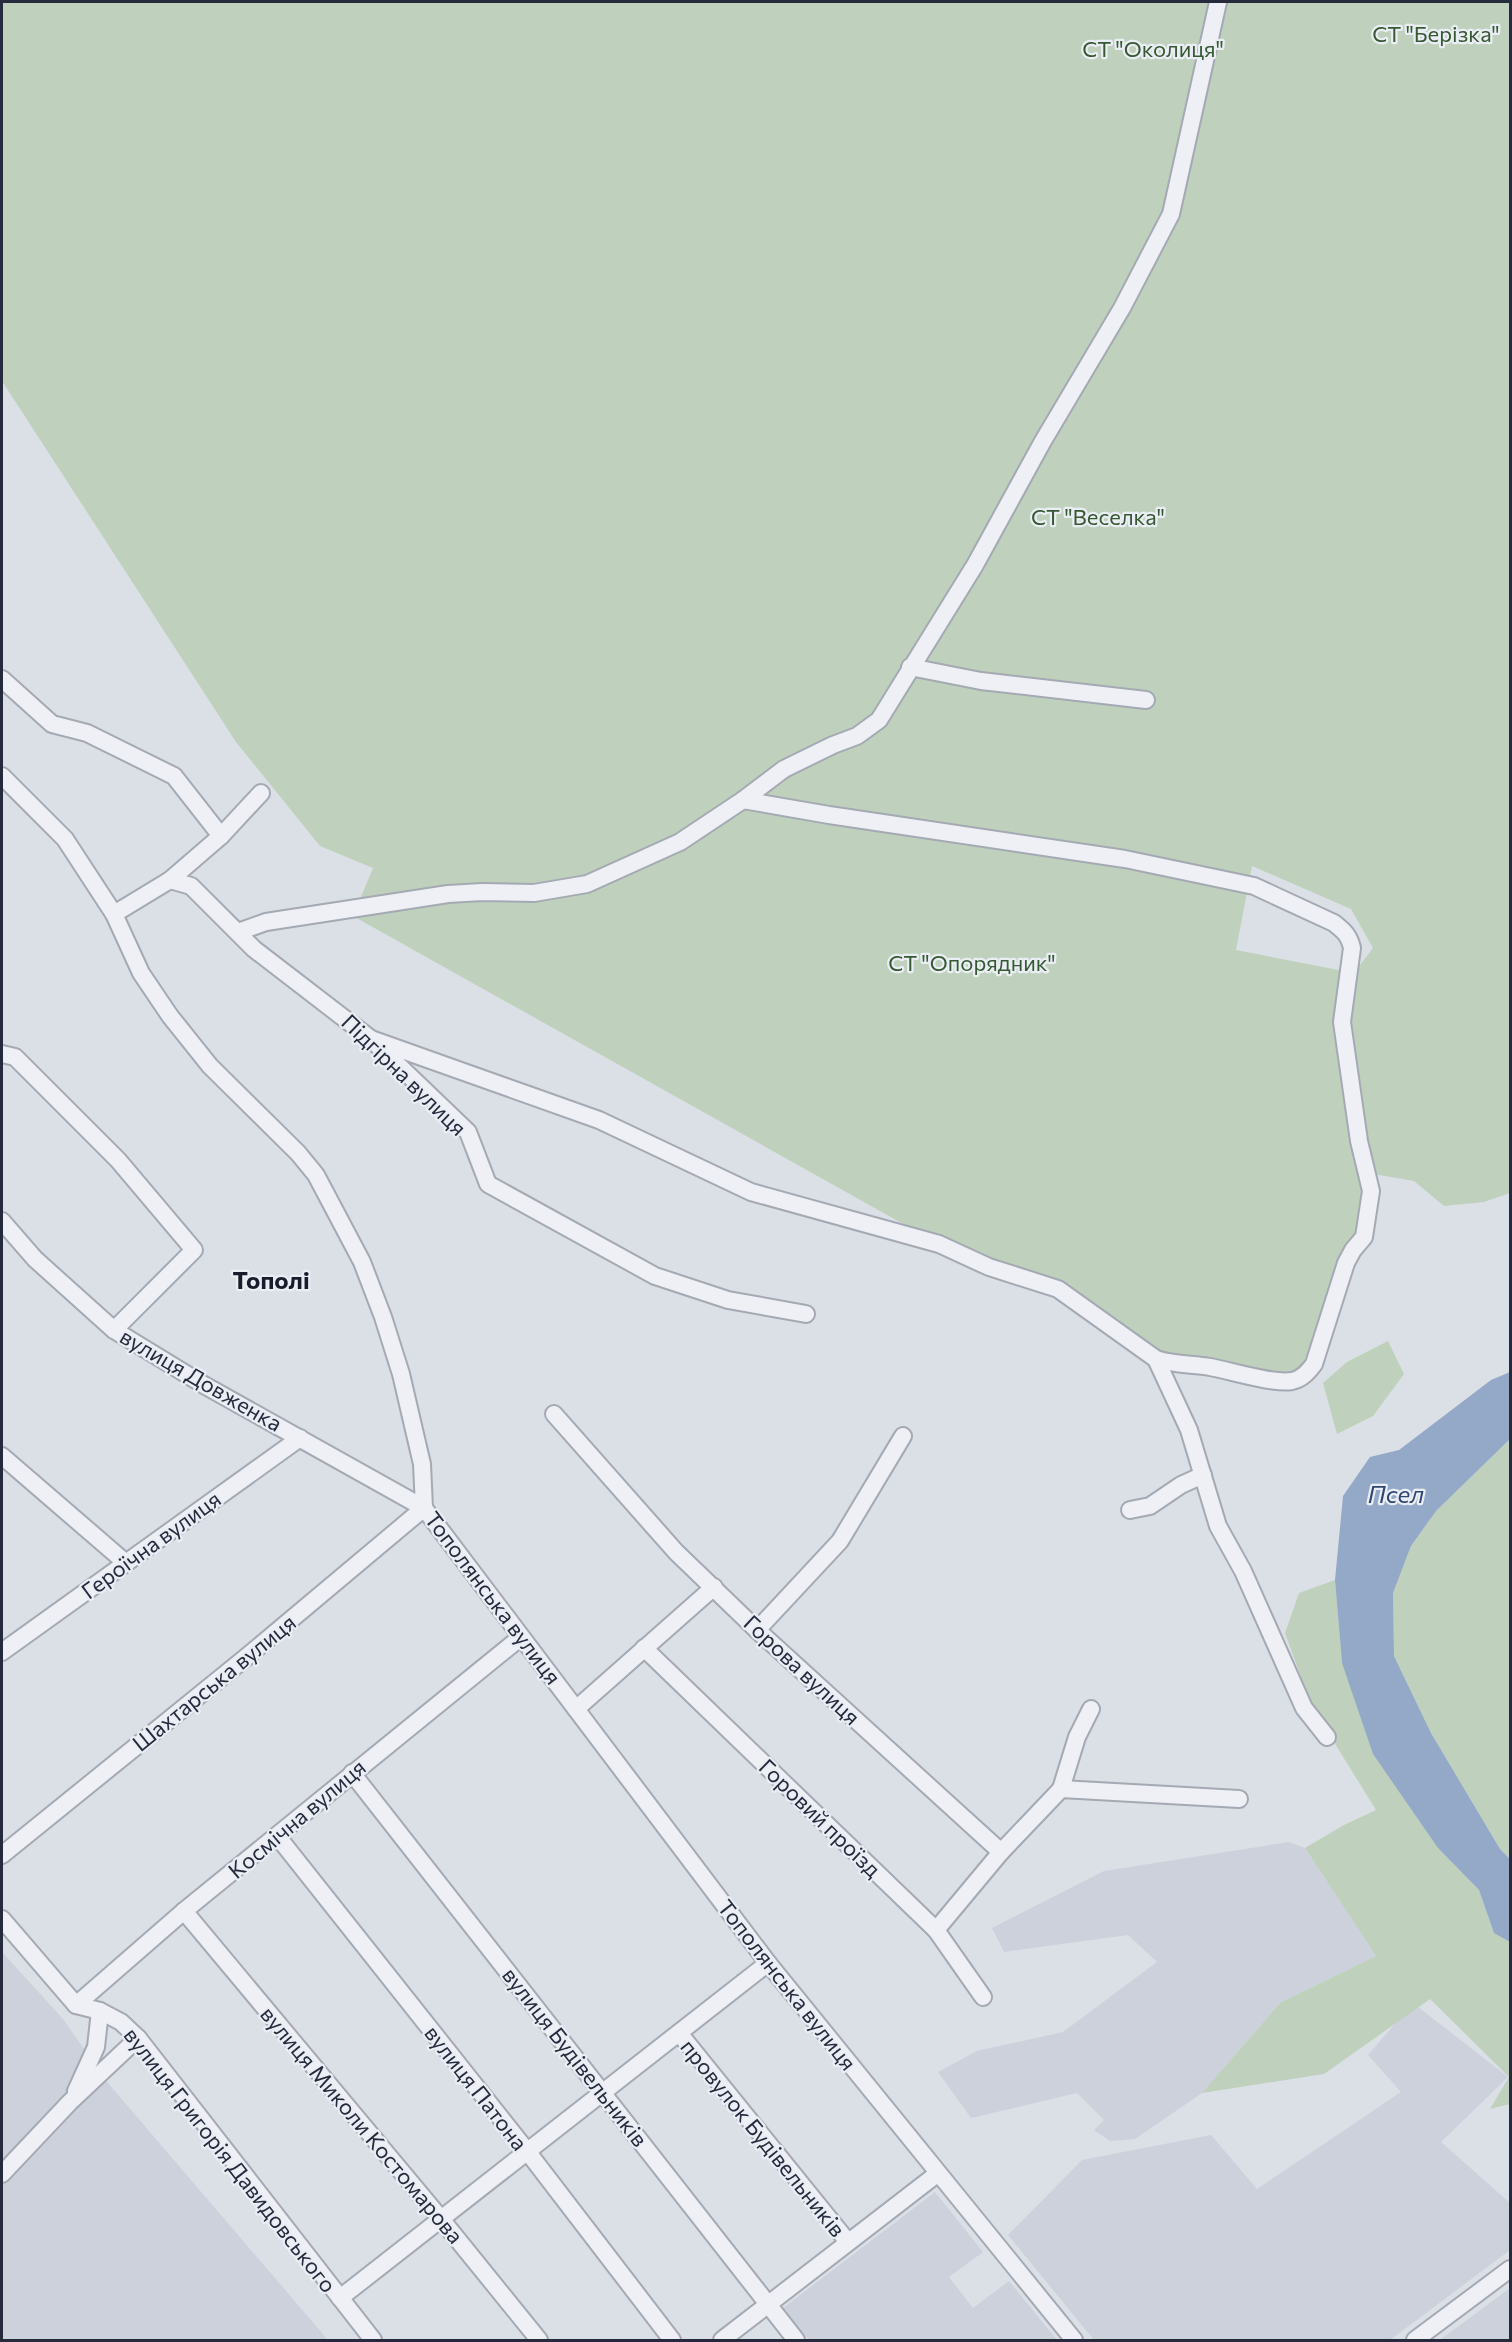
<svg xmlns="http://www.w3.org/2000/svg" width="1512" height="2342" viewBox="0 0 1512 2342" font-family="Commissioner,sans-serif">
	<rect width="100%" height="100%" fill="#dbdfe6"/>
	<g fill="#cdd1db">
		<polygon points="1289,1842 1305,1848 1376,1956 1280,2003 1202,2093 1135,2139 1110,2141 1094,2130 1104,2120 1077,2093 971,2118 938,2072 977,2051 1063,2032 1157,1962 1128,1935 1004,1952 992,1928 1104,1871"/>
		<polygon points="2,1952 63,2019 108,2083 328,2340 2,2340"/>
		<polygon points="1413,2003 1508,2077 1441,2142 1510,2203 1510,2250 1390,2340 1094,2340 1008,2235 1082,2160 1211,2135 1257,2189 1401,2092 1368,2055"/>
		<polygon points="935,2192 983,2252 949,2277 973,2308 1009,2281 1057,2340 809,2340 783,2308"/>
		<polygon points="1510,2288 1510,2340 1440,2340"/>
	</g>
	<g fill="#bfd1bc" fill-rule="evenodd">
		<path d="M2,2h1508v1191l-26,9 -40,4 -30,-25 -46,-8 -4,64 -64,141 -127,-14 -76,-48 -158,-72 -586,-328 20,-48 -53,-22 -84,-104 -234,-361zM1252,866l99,43 22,39 -19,25 -118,-23z"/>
		<polygon points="1388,1341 1404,1374 1373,1416 1337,1434 1323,1383 1347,1362"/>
		<polygon points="1510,1439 1510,1859 1500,1849 1431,1733 1394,1656 1393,1593 1411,1546 1436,1511"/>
		<polygon points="1335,1580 1342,1663 1438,1848 1479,1890 1494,1932 1510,1942 1510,2104 1490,2109 1509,2077 1430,1999 1324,2074 1202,2093 1280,2003 1376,1956 1305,1848 1344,1825 1376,1810 1311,1705 1285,1633 1299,1593"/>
	</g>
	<polygon fill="#94a9c8" points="1510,1372 1510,1439 1436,1511 1411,1546 1393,1593 1394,1656 1431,1733 1500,1849 1510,1859 1510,1942 1494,1933 1479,1890 1438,1848 1373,1754 1342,1663 1335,1580 1343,1496 1370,1457 1399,1450 1491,1380"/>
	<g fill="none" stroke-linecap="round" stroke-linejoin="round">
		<defs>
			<g id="minor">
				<polyline points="910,667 981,681 1146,700"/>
				<polyline points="2,679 52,724 87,733 174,776 221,836"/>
				<polyline points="2,776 65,839 114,914 141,973 170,1016 210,1066 298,1153 316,1175 362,1262 383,1317 401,1374 422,1464 424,1508 768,1963 1074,2340"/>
				<polyline points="170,880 191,886 254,949 371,1039 468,1132 488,1184 655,1276 728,1300 806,1314"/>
				<polyline points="114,914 170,880 221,836 261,793"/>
				<polyline points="238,932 266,922 448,894 482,892 534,893 587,884 680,842 743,800 784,769 833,745 857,736 879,720 975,565 1043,441 1122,308 1171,214 1218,2"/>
				<path d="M371,1039l228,81 152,72 188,52 50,23 69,22 98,70c18,6 36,5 54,8 22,4 62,17 82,14 10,-2 16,-9 22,-17l32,-101 7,-13 11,-13 7,-46 -12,-50 -17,-119 10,-74c-3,-13 -8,-17 -18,-25l-80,-37 -129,-27 -296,-44 -86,-15"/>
				<polyline points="2,1054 15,1057 118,1160 194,1250 114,1330"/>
				<polyline points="2,1221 35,1259 114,1330 204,1385 424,1508 244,1659 2,1855"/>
				<polyline points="1156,1359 1189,1430 1218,1526 1243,1571 1304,1708 1327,1737"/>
				<polyline points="554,1414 676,1552 757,1630 1001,1852 1061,1789 1239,1799"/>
				<polyline points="2,1456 126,1563"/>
				<polyline points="1130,1510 1150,1506 1181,1485 1203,1475"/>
				<polyline points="757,1630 840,1541 903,1436"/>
				<polyline points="644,1648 936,1930 983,1997"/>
				<polyline points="2,1652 300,1438"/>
				<polyline points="576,1709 714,1587"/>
				<polyline points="352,1773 796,2340"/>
				<polyline points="1061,1789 1077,1737 1091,1709"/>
				<polyline points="278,1837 527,2151 672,2340"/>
				<polyline points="184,1911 441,2219 539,2340"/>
				<polyline points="2,1919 76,2005 100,2011 121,2022 138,2038 373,2340"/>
				<polyline points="936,1930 1001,1852"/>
				<polyline points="76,2005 184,1911 521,1637"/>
				<polyline points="679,2033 848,2242"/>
				<polyline points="76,2091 96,2047 100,2011"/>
				<polyline points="2,2174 70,2102 138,2038"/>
				<polyline points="340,2298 768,1963"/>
				<polyline points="722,2340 937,2174"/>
				<polyline points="1415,2340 1510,2269"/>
			</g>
		</defs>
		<use href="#minor" stroke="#a4a9b3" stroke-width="20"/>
		<use href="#minor" stroke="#eef0f5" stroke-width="16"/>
	</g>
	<g text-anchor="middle" stroke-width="4.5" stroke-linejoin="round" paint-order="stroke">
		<g font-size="22" fill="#365932" stroke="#eaeef4">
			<text x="1436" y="42">СТ "Берізка"</text>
			<text x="1153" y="57">СТ "Околиця"</text>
			<text x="1098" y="525">СТ "Веселка"</text>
			<text x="972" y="971">СТ "Опорядник"</text>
		</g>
		<g font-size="22" fill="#252b3d" stroke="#eaeef4">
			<text transform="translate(404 1075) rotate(44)" y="8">Підгірна вулиця</text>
			<text transform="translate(201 1380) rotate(30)" y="8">вулиця Довженка</text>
			<text transform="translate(151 1545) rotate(-36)" y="8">Героїчна вулиця</text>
			<text transform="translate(493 1598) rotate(53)" y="8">Тополянська вулиця</text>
			<text transform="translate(802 1670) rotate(43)" y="8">Горова вулиця</text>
			<text transform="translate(214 1683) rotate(-39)" y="8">Шахтарська вулиця</text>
			<text transform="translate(820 1818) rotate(44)" y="8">Горовий проїзд</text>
			<text transform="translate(297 1819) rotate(-40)" y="8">Космічна вулиця</text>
			<text transform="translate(787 1985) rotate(52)" y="8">Тополянська вулиця</text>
			<text transform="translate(575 2057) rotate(52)" y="8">вулиця Будівельників</text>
			<text transform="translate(476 2088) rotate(52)" y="8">вулиця Патона</text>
			<text transform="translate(362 2125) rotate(50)" y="8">вулиця Миколи Костомарова</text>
			<text transform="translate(763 2138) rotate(51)" y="8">провулок Будівельників</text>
			<text transform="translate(230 2160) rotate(52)" y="8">вулиця Григорія Давидовського</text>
		</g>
		<g font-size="24" font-weight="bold" fill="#171d2d" stroke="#eaeef4">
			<text x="271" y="1289">Тополі</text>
		</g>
		<g font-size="24" font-style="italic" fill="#2e4672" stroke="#eaeef4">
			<text x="1396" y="1503">Псел</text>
		</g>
	</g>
	<rect width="1512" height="2342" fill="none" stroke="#252b3d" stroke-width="6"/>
</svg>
